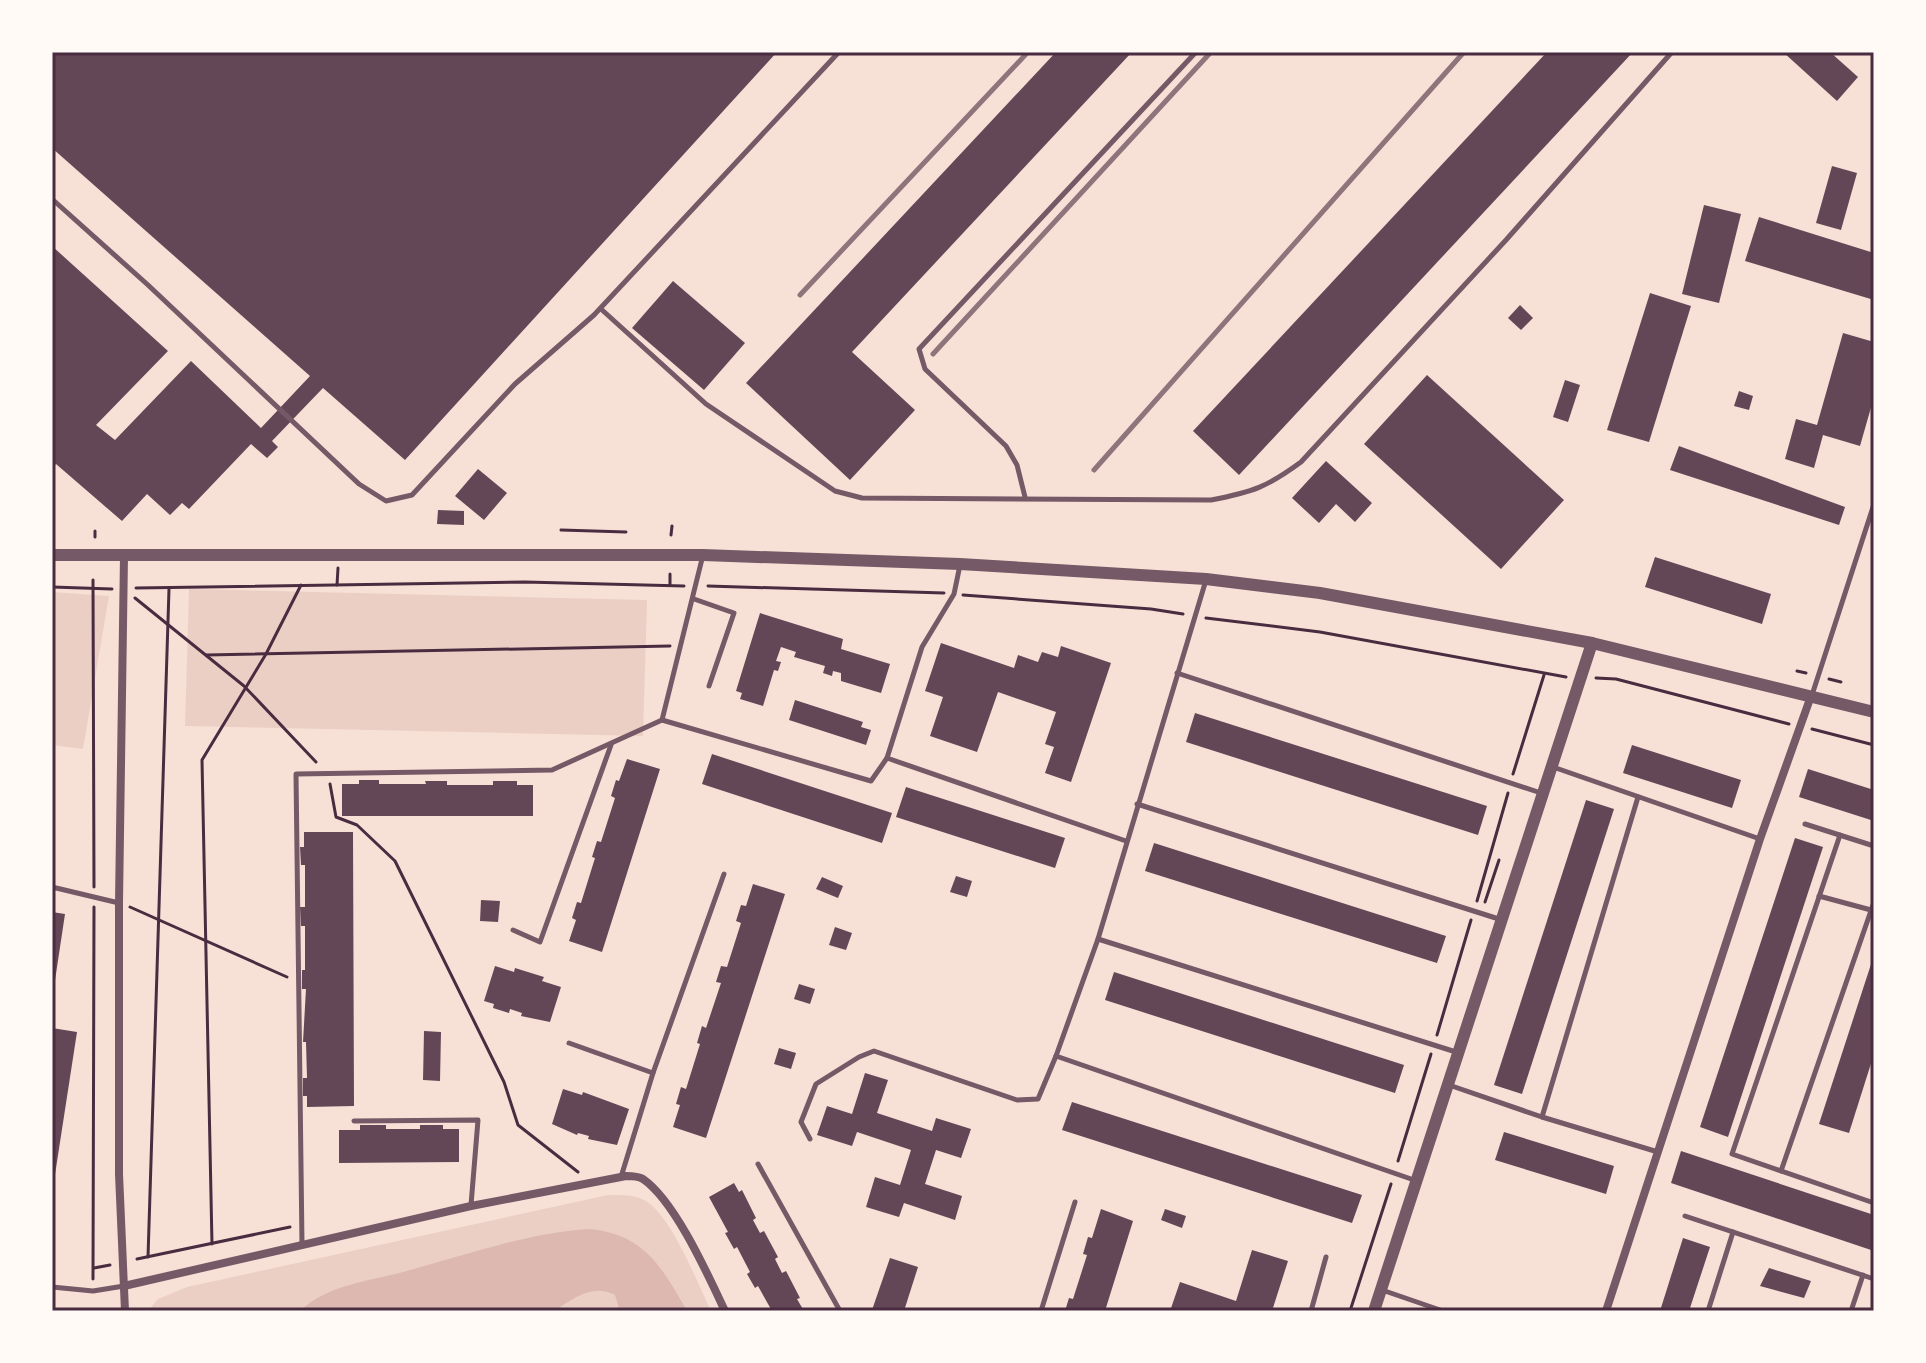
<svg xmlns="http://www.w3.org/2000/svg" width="1926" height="1363" viewBox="0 0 1926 1363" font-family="'Noto Sans',sans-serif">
	<rect width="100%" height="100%" fill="#f7e1d7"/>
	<g fill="#ebcfc5">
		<polygon points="189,589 647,600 643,736 185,726"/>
		<polygon points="52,592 109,596 83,749 52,745"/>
		<path d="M608,1195c13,0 26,-1 38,6 26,16 51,81 65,110h-563l10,-12 29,-12z"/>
	</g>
	<path fill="#dcb8b0" d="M589,1229c55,5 73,38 98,82h-67l-5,-16c-23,-12 -42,4 -61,16h-254c27,-26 69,-30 103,-39 61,-16 122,-39 186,-43z"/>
	<g fill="#644757">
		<polygon points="52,52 777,52 405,460 323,388 272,441 278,447 267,458 251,444 189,509 182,503 170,515 147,494 122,521 56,464 52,468 52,246 168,351 96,425 115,440 191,361 261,428 310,376 52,148"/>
		<polygon points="1056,52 1132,52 852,352 915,410 850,480 746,383"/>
		<polygon points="1547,52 1633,52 1239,475 1193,431"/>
		<polygon points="1783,52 1830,52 1858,77 1837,101"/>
		<polygon points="1832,166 1857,173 1841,230 1816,223"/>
		<polygon points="1704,205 1741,214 1719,303 1682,294"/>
		<polygon points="1759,217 1874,253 1874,300 1745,261"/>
		<polygon points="673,281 745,343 704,390 632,328"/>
		<polygon points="1650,293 1691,306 1649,442 1607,430"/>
		<polygon points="1520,305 1533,318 1521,330 1508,318"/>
		<polygon points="1843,333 1874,342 1874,397 1860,446 1823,435 1814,468 1785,459 1796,419 1817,425"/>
		<polygon points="1427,375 1564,500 1501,569 1364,444"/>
		<polygon points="1565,380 1580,385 1568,422 1553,417"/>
		<polygon points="1739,391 1753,396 1749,410 1734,406"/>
		<polygon points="1679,446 1845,507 1839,525 1670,470"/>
		<polygon points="1326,461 1372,503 1355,522 1336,504 1319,523 1292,498"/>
		<polygon points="478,469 507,493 484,520 455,496"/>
		<polygon points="438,510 464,511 464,525 437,524"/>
		<polygon points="1655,557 1771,594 1762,624 1645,587"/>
		<polygon points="760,613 843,639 841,649 890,664 881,693 841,681 841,673 833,671 832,676 823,673 825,666 794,657 796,652 781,647 776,661 781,662 778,671 774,670 763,706 740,699 742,693 736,691"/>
		<polygon points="941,643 1014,668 1018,655 1038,662 1042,652 1058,657 1061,646 1111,663 1071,782 1045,773 1054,747 1045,744 1056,712 998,692 977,752 930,736 943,697 925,691"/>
		<polygon points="795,700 863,722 861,727 871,730 866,745 789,720"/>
		<polygon points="1195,713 1487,806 1478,835 1186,742"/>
		<polygon points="1632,745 1741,780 1732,808 1623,773"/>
		<polygon points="712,754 892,813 882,843 702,784"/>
		<polygon points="627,759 660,769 602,952 569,941 576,920 572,918 577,902 581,903 595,858 592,857 597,841 601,842 615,798 611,796 616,780 619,781"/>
		<polygon points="1808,769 1874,790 1874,821 1799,797"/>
		<polygon points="359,780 379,780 379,784 426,784 425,781 447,781 447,785 493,785 493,781 517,781 517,785 533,785 533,816 342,816 342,784 359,784"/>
		<polygon points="906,787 1065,838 1055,868 896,817"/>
		<polygon points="1586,800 1614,809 1522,1094 1494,1085"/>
		<polygon points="304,832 353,832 354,1106 307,1107 307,1096 303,1096 303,1078 307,1078 306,1042 303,1042 306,989 302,989 302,970 305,970 305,926 301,926 300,907 305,907 305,865 301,865 300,847 304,847"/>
		<polygon points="1795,838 1823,847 1728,1137 1700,1127"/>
		<polygon points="1154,843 1446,936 1437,963 1145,871"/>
		<polygon points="956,876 972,881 967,897 950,892"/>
		<polygon points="822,877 843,886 838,898 816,889"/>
		<polygon points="753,884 785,894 706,1138 673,1127 680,1105 676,1104 681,1087 686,1089 700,1044 697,1043 702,1026 706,1028 721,983 716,982 721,966 727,967 741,923 736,921 741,905 746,906"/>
		<polygon points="481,900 500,901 498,922 480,921"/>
		<polygon points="52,912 65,914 54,987 52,987"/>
		<polygon points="835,927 852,933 846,950 829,945"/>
		<polygon points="1874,955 1874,1054 1849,1133 1819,1124"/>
		<polygon points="495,966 514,972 515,968 544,977 542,981 561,987 550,1022 521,1016 522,1013 510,1009 509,1013 493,1008 494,1004 484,1001"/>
		<polygon points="1114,972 1404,1065 1395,1093 1105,1000"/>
		<polygon points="799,984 815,989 810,1004 794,999"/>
		<polygon points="52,1028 77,1032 54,1181 52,1181"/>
		<polygon points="424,1031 441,1032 440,1081 423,1080"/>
		<polygon points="779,1048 796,1053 791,1069 774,1064"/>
		<polygon points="865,1073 888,1080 877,1113 932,1131 936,1118 971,1129 961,1158 936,1150 925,1184 962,1196 955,1220 904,1203 899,1217 866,1207 875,1177 900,1185 911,1150 857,1132 852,1146 817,1135 827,1106 852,1114"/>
		<polygon points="563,1089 582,1095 583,1092 629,1109 617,1145 588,1139 589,1136 578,1133 577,1135 552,1124"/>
		<polygon points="1072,1102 1362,1195 1352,1223 1062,1130"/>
		<polygon points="360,1125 386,1125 386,1129 420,1129 420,1125 443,1125 443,1129 459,1129 459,1162 339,1163 339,1130 360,1130"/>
		<polygon points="1504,1132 1614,1166 1606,1194 1495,1160"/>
		<polygon points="1681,1151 1874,1215 1874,1251 1671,1183"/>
		<polygon points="734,1183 739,1192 742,1190 756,1218 753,1220 760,1233 764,1231 778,1257 775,1259 782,1273 786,1271 800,1298 797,1299 804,1311 772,1311 758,1286 755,1288 747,1274 750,1272 737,1247 734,1249 725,1233 728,1232 709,1197"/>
		<polygon points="1101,1209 1133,1221 1105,1311 1065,1311 1069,1298 1073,1299 1087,1255 1083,1254 1088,1237 1092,1238"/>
		<polygon points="1165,1209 1186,1216 1182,1228 1161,1220"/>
		<polygon points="1683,1238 1710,1247 1689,1311 1660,1311"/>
		<polygon points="1252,1250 1288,1261 1272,1311 1170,1311 1180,1282 1236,1301"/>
		<polygon points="890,1258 918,1267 904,1311 872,1310"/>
		<polygon points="1769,1268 1811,1281 1804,1298 1760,1286"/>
	</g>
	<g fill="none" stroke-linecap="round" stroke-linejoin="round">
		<g stroke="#4a2c40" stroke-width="3">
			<polyline points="561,530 626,532"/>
			<polyline points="671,535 672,526"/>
			<polyline points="95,537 95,531"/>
			<polyline points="93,580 94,887"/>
			<polyline points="337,585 338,568"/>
			<polyline points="670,585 670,574"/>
			<polyline points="708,586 944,593"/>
			<polyline points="52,587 112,589"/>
			<polyline points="136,588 525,582 684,586"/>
			<polyline points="963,595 1151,609 1183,614"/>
			<polyline points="135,598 244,686 316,762"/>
			<polyline points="1206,618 1320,632 1566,677"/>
			<polyline points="206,655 670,646"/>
			<polyline points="1797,671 1806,673"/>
			<polyline points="1596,678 1616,679 1789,724"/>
			<polyline points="1829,679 1841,682"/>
			<polyline points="1812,729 1874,745"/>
			<polyline points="1513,774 1544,675"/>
			<polyline points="330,784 336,817 357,825 395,861 504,1082 518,1125 578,1172"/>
			<polyline points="1477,901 1508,793"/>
			<polyline points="1485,902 1499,860"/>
			<polyline points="130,907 287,977"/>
			<polyline points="1437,1035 1471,920"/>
			<polyline points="1398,1161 1431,1054"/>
			<polyline points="212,1244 202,760 266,654 301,585"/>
			<polyline points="148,1257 169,589"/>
			<polyline points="137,1259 290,1227"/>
			<polyline points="94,1268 110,1265"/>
			<polyline points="93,1279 94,907"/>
			<polyline points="1350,1311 1391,1184"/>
		</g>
		<g stroke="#755966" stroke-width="5">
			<polyline points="52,199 148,285 359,484 386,501 412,495 515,384 594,315 839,52"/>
			<path d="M601,309l105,95 129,87 27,7 349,2c42,-8 56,-13 90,-38l205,-222 166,-188"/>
			<polyline points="1025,497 1017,465 1006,446 925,369 919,349 1196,52"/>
			<polyline points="703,555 662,720 871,781 887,758"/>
			<polyline points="960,565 954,594 922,647 887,758 1126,841"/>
			<polyline points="694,599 734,613 709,686"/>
			<polyline points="1177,673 1541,793"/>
			<polyline points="1812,695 1874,504"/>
			<polyline points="1553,767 1760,839"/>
			<polyline points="1137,804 1502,920"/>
			<polyline points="1805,824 1874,846"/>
			<polyline points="1840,835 1732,1154 1874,1203"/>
			<polyline points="52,887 119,903"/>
			<polyline points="1819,896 1871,910"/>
			<polyline points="513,930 540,942 611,745"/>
			<polyline points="1098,939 1456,1052"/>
			<polyline points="569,1043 653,1073"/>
			<polyline points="1056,1056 1414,1180"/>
			<polyline points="1449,1085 1542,1117 1658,1152"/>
			<polyline points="1542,1117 1638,797"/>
			<polyline points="354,1121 478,1120 471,1205"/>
			<polyline points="810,1139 801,1122 816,1084 859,1057 874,1051 1017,1100 1038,1099 1056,1056 1098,939 1206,580"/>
			<polyline points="758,1164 840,1311"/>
			<polyline points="1781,1171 1874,902"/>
			<polyline points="621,1177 653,1073 724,874"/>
			<polyline points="1685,1216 1874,1279"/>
			<polyline points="302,1244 296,774 552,770 662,720"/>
			<polyline points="52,1287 93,1291 124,1286"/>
			<polyline points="1382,1290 1443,1311"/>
			<polyline points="1041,1311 1075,1202"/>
			<polyline points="1311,1311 1326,1257"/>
			<polyline points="1708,1311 1733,1232"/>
			<polyline points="1851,1311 1863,1275"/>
		</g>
		<g stroke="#755966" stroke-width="8">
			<polyline points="124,556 119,903 119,1174 125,1311"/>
			<path d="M124,1286l347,-80 155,-30c6,0 12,0 17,3 32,22 65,96 82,132"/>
			<polyline points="1606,1311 1760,839 1811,696"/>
		</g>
		<g stroke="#755966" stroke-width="12">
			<polyline points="52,555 703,555 960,564 1206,579 1320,593 1592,643 1874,712"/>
			<polyline points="1374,1311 1592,643"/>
		</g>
		<g stroke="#8f747c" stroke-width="5">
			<polyline points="800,295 1028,52"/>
			<polyline points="933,354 1211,52"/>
			<polyline points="1094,470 1464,52"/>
		</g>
	</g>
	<rect width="1926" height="1363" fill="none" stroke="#fffaf5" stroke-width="108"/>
	<rect x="54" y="54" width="1818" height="1255" fill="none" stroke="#4a2c40" stroke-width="3"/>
</svg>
